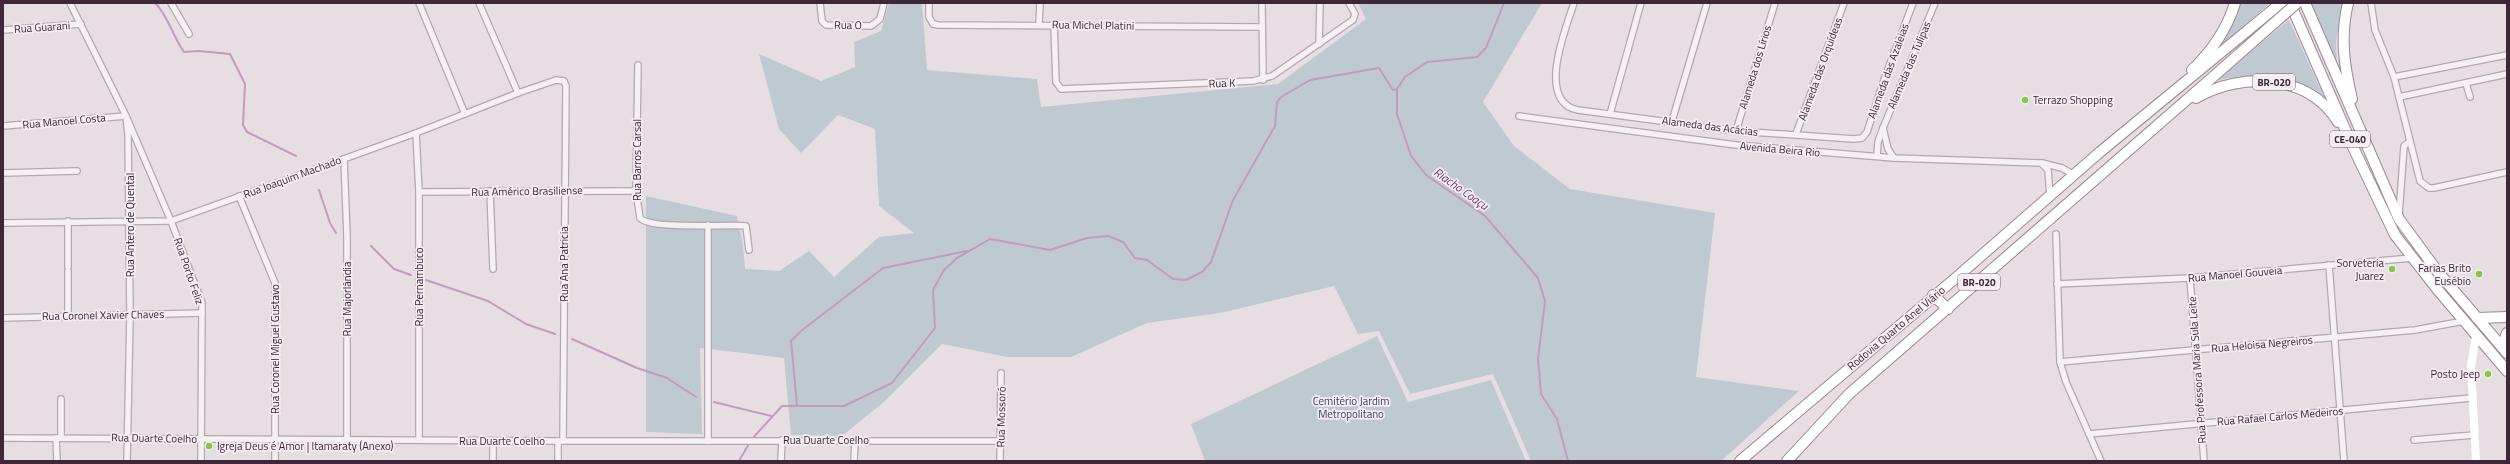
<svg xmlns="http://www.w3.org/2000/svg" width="2510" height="464" viewBox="0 0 2510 464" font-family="'Titillium Web',sans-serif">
	<rect width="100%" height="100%" fill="#e7dee4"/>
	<g fill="#bfcad0">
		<polygon points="889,3 922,3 927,70 1037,79 1041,107 1278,84 1366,19 1358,3 1542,3 1483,102 1514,146 1570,189 1715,213 1696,377 1799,391 1721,461 1531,461 1493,374 1410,394 1379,331 1358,334 1334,286 1220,313 1147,323 1071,357 1007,357 942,344 885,401 842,436 791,435 784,358 700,348 702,434 646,432 646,196 737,216 743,245 745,269 779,271 809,251 834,277 879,237 914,233 879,206 875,129 838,115 801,153 779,129 759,54 821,81 855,67 854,42 881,31"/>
		<polygon points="2240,3 2270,3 2217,49"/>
		<polygon points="2311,3 2343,3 2336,41 2337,63"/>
		<path d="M2289,20l38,83c-45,-23 -58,-33 -110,-23z"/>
		<polygon points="1377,336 1408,402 1491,380 1526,461 1205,461 1191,424"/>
	</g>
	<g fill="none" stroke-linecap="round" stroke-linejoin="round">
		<g stroke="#c59abe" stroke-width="2">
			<path d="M155,3c13,12 18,34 29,49l15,-1 31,3 15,30 -2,41 4,7 49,24"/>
			<polyline points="1504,3 1486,48 1477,57 1427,62 1405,77 1397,89 1397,114 1411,156 1426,175 1485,216 1538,278 1545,301 1538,359 1541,394 1557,419 1568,461"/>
			<polyline points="319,190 330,223 336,233"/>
			<polyline points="371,246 394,269 411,275"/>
			<polyline points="426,280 488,301 526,324 555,334"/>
			<polyline points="572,339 637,368 667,378 696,397"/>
			<polyline points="714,402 771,416"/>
			<polyline points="797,405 791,341 801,331 883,268 967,251"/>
			<polyline points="752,439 782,406 844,406 892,383 935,328 933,290 944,270 957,258 990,239 1050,250 1087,238 1108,236 1123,242 1135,258 1147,260 1173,279 1186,280 1202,272 1211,262 1233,200 1275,126 1277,102 1281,97 1310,80 1379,68 1393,90 1397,89"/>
			<polyline points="739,461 750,442"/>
		</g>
		<defs>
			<g id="street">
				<polyline points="70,3 126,116 128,134 130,315 127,461"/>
				<polyline points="171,3 189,34"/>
				<polyline points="419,3 465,114"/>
				<polyline points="479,3 518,93"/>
				<polyline points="820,3 822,21 826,25 871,26 880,19 884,3"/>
				<polyline points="929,3 929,17 933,24 938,25 1261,27"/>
				<polyline points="1262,3 1263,80"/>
				<path d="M1574,3c-9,27 -38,99 4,107l158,21 118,8 8,-1 5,-6 18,-55 28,-74"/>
				<polyline points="2371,3 2375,30 2394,77 2420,181 2429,188 2434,188 2507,172"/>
				<polyline points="1039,24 1040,3"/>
				<polyline points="1054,25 1056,82 1061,89 1253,81 1272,76 1353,20 1355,14 1349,3"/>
				<polyline points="3,30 81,24"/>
				<polyline points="1319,44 1320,3"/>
				<path d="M638,65l-2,126 4,27c10,12 87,6 106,8l3,24"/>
				<polyline points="2394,77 2507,55"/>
				<polyline points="2466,83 2470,97"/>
				<polyline points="2399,97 2507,74"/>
				<polyline points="1610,114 1641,3"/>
				<polyline points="1519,116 1736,145 1894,158 2042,163 2062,168 2074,175"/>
				<polyline points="1672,121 1707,3"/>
				<polyline points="3,126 126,116 171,221 202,303 201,461"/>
				<polyline points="1883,128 1888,149 1894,158"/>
				<polyline points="1736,131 1775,3"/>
				<polyline points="416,133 419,192 419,440"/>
				<polyline points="1796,134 1844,3"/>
				<polyline points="1877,156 1878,142 1883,128 1935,3"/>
				<polyline points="344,159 347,236 347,440"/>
				<polyline points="2042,164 2048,170 2050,197"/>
				<polyline points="3,173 77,171"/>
				<polyline points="490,191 493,269"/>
				<polyline points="419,192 636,191"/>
				<polyline points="239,196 275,283 275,461"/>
				<polyline points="2399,215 2404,146 2409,142"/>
				<polyline points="68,221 68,267"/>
				<polyline points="3,223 171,221 416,133 518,93 556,80 564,81 566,86 563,441"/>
				<polyline points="2056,234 2060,362 2066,382 2101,461"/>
				<polyline points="2329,265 2344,461"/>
				<polyline points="2190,278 2204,461"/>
				<polyline points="2057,284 2190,278 2412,258"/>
				<polyline points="68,316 68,271"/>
				<polyline points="3,318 202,313"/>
				<polyline points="2060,362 2415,330 2464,321"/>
				<polyline points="61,399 61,438"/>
				<polyline points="2089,434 2471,398"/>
				<polyline points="3,438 558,441 1001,441"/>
				<polyline points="56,438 57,461"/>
				<polyline points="2414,440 2474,435"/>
				<polyline points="558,441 558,461"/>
				<polyline points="708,441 708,225"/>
				<polyline points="493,461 493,441"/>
				<polyline points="781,461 782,440"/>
				<polyline points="854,461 855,441"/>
				<polyline points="1000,461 1001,373"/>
			</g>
			<g id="highway">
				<polyline points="2290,3 2352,145 2395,235 2437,289 2507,371"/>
				<polyline points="2305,3 2399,219 2438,272 2507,353"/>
				<path d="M2348,3c-8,34 -4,62 4,96"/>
				<path d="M2192,70c19,-18 35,-41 43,-67"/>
				<path d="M2196,98c45,-26 112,-25 142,24"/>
				<polyline points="1933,295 1948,309"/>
				<polyline points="2477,318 2507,317"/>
				<polyline points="2502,347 2507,333"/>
				<polyline points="1740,461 1958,276 2100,152 2281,3"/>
				<polyline points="1787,461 1849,394 2214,76"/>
			</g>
		</defs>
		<use href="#street" stroke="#b4a7b0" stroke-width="8"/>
		<use href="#highway" stroke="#9d8697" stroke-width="12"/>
		<use href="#street" stroke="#f5f0f4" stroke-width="5.5"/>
		<polyline stroke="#fff" stroke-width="8" points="2476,336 2471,366 2476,461"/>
		<use href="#highway" stroke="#fff" stroke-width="10"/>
		<defs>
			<polyline id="highway-bridge" points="2214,76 2297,3"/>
		</defs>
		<use href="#highway-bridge" stroke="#9d8697" stroke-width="12" stroke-linecap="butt"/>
		<use href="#highway-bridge" stroke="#fff" stroke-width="10"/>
	</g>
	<g fill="#88c747" stroke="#f5edf3" stroke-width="1.5">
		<circle cx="2025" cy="100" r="4"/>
		<circle cx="2392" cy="269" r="4"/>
		<circle cx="2479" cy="274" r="4"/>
		<circle cx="2488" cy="374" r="4"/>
		<circle cx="209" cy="446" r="4"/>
	</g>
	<g text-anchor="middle" stroke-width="3.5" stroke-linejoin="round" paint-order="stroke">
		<g fill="#f5edf3" stroke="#74636f" stroke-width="1">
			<rect x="2253" y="74" width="42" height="16" rx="3"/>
			<rect x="2330" y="131" width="40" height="16" rx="3"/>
			<rect x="1958" y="274" width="42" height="16" rx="3"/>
		</g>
		<g font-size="10" font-weight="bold" fill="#3d2837">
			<text x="2274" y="86">BR-020</text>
			<text x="2350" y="143">CE-040</text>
			<text x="1979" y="286">BR-020</text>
		</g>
		<g font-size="11" fill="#3d2837" stroke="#f5edf3">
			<text transform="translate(848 25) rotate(1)" y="4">Rua O</text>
			<text transform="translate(1093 25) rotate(1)" y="4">Rua Michel Platini</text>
			<text transform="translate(42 27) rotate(-4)" y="4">Rua Guarani</text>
			<text transform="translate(1909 65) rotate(-67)" y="4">Alameda das Tulipas</text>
			<text transform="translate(1755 67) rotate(-73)" y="4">Alameda dos Lírios</text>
			<text transform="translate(1820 69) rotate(-70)" y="4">Alameda das Orquídeas</text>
			<text transform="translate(1888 71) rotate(-70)" y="4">Alameda das Azaleias</text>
			<text transform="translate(1222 83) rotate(-2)" y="4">Rua K</text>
			<text transform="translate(64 121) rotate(-5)" y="4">Rua Manoel Costa</text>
			<text transform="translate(1710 126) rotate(7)" y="4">Alameda das Acácias</text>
			<text transform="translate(1780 149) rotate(5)" y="4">Avenida Beira Rio</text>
			<text transform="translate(637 160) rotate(-90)" y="4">Rua Barros Carsal</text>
			<text transform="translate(292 177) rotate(-20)" y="4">Rua Joaquim Machado</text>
			<text transform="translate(527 191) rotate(-1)" y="4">Rua Américo Brasiliense</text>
			<text transform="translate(130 225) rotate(-90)" y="4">Rua Antero de Quental</text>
			<text transform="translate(564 264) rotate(-90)" y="4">Rua Ana Patricia</text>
			<text transform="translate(189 271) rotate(71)" y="4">Rua Porto Feliz</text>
			<text transform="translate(2235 274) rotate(-5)" y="4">Rua Manoel Gouveia</text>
			<text transform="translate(419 287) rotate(-90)" y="4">Rua Pernambuco</text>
			<text transform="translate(347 299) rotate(-90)" y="4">Rua Majorlândia</text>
			<text transform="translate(103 315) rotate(-1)" y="4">Rua Coronel Xavier Chaves</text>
			<text transform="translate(1896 328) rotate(-40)" y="4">Rodovia Quarto Anel Viário</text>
			<text transform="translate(2262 344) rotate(-5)" y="4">Rua Heloisa Negreiros</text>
			<text transform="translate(275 349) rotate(-90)" y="4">Rua Coronel Miguel Gustavo</text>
			<text transform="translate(2197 370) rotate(-94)" y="4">Rua Professora Maria Sula Leite</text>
			<text transform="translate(2280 416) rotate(-5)" y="4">Rua Rafael Carlos Medeiros</text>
			<text transform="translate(1001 417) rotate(-89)" y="4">Rua Mossoró</text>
			<text transform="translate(154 438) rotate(1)" y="4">Rua Duarte Coelho</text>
			<text x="826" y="444">Rua Duarte Coelho</text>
			<text x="502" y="445">Rua Duarte Coelho</text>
		</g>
		<g font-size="11" fill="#3d2837" stroke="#f5edf3" text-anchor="end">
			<text x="2033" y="104" text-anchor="start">Terrazo Shopping</text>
			<text x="2384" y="267">Sorveteria<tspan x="2384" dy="13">Juarez</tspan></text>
			<text x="2471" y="272">Farias Brito<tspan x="2471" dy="13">Eusébio</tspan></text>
			<text x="2480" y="378">Posto Jeep</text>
			<text x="217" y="450" text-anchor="start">Igreja Deus é Amor | Itamaraty (Anexo)</text>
		</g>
		<g font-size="11" fill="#364858" stroke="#f5edf3">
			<text x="1351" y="405">Cemitério Jardim<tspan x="1351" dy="13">Metropolitano</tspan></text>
		</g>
		<g font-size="12" font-style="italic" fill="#6f3463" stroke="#f5edf3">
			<text transform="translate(1461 189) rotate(35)" y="4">Riacho Coaçu</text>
		</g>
	</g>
	<rect width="2510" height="464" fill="none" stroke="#3d2837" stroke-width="8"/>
</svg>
